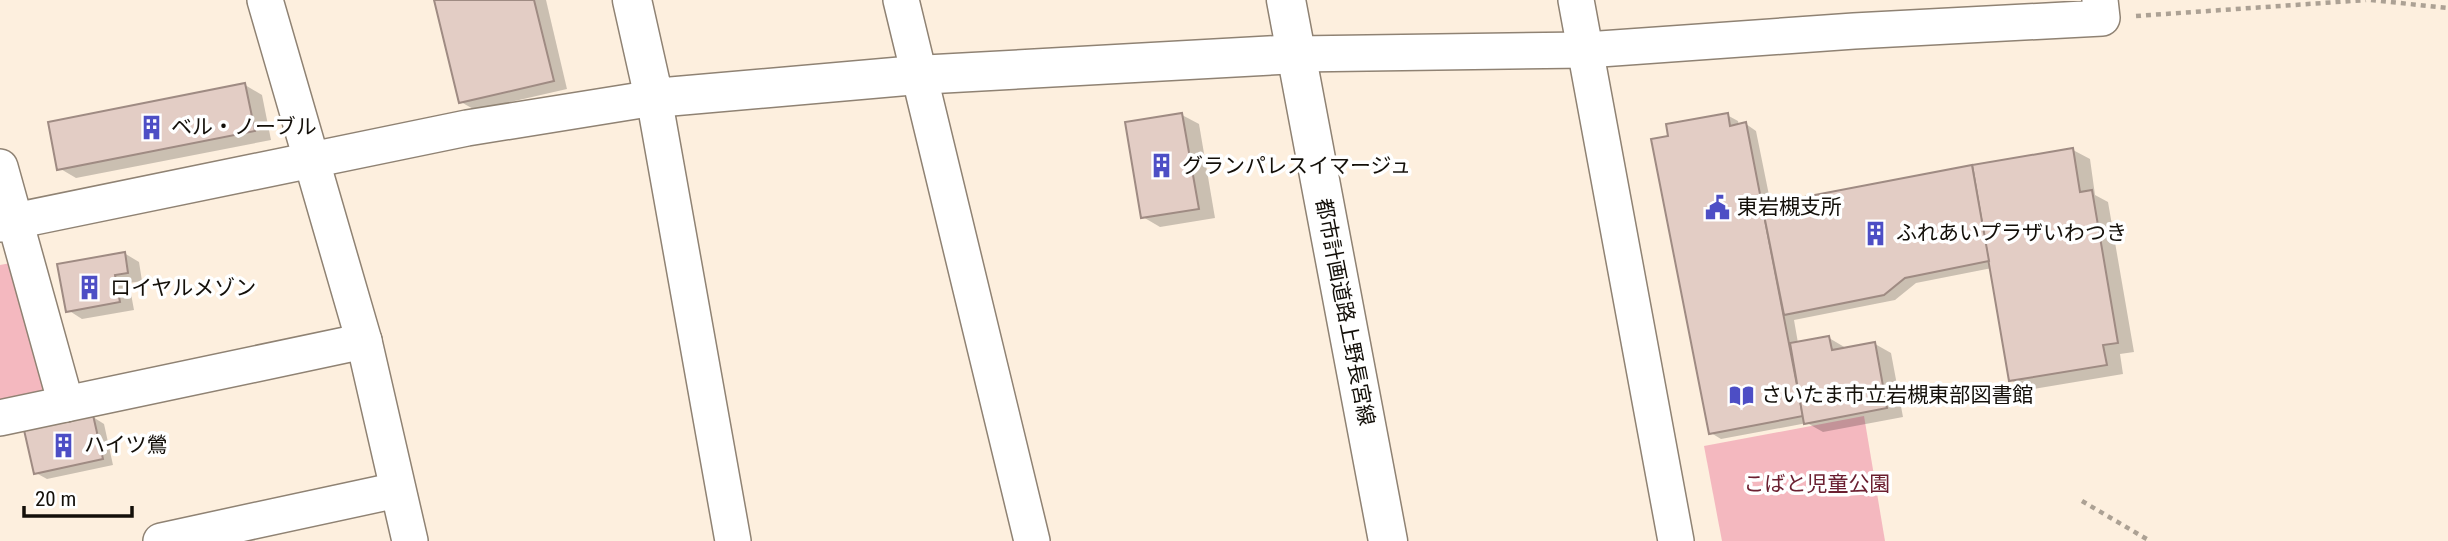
<svg xmlns="http://www.w3.org/2000/svg" width="2448" height="541" viewBox="0 0 2448 541" font-family="'Roboto Condensed','Noto Sans JP',sans-serif">
	<rect width="100%" height="100%" fill="#fdefde"/>
	<g fill="#f4b8bf">
		<polygon points="16,262 53,380 40,392 0,400 0,265"/>
		<polygon points="1864,416 1885,541 1722,541 1704,446"/>
	</g>
	<g fill="#0003">
		<polygon points="436,0 546,0 567,89 475,110 461,102"/>
		<polygon points="245,85 262,95 271,140 76,178 59,168"/>
		<polygon points="1182,115 1199,124 1215,218 1160,227 1143,217"/>
		<polygon points="1727,115 1738,121 1739,126 1746,124 1756,131 1771,205 2073,150 2090,159 2095,195 2108,202 2134,352 2120,354 2123,374 2028,390 2011,380 1992,268 1916,283 1895,300 1794,320 1798,343 1829,338 1846,348 1875,344 1891,353 1903,417 1823,432 1807,423 1721,439 1711,433 1670,137"/>
		<polygon points="124,253 139,262 142,281 129,283 134,310 82,319 68,310"/>
		<polygon points="93,417 104,424 113,465 47,479 36,473"/>
	</g>
	<g fill="#e3cdc5" stroke="#9f8b83" stroke-width="2">
		<polygon points="434,0 534,0 554,81 459,103"/>
		<polygon points="245,83 255,131 57,170 48,122"/>
		<polygon points="1182,113 1199,209 1141,218 1125,122"/>
		<polygon points="1728,113 1730,126 1746,122 1803,416 1709,434 1651,139 1668,136 1666,124"/>
		<polygon points="2073,148 2080,192 2092,190 2118,343 2103,345 2107,365 2009,381 1972,165"/>
		<polygon points="1972,165 1989,261 1905,278 1884,295 1784,315 1762,205"/>
		<polygon points="125,252 128,273 115,275 120,302 66,312 57,264"/>
		<polygon points="1829,336 1832,350 1875,342 1887,408 1804,424 1790,343"/>
		<polygon points="93,415 103,459 34,474 24,430"/>
	</g>
	<g fill="none" stroke-linecap="round" stroke-linejoin="round">
		<defs>
			<g id="street">
				<polyline points="265,0 364,341 410,541"/>
				<polyline points="901,0 1032,541"/>
				<polyline points="1576,0 1676,541"/>
				<polyline points="1297,54 1586,50 1854,31 2102,18 2100,0"/>
				<polyline points="0,167 66,404"/>
				<polyline points="0,224 467,128 654,98 733,541"/>
				<polyline points="0,418 364,341"/>
				<polyline points="161,541 397,490"/>
			</g>
			<g id="secondary">
				<polyline points="632,0 654,98 917,75 1297,54"/>
				<polyline points="1286,0 1388,541"/>
			</g>
		</defs>
		<use href="#street" stroke="#8f8273" stroke-width="38"/>
		<use href="#secondary" stroke="#8f8273" stroke-width="41"/>
		<g stroke="#aca194" stroke-width="4.5" stroke-dasharray="5 5" stroke-linecap="butt">
			<polyline points="2371,0 2448,8"/>
			<polyline points="2136,16 2366,0"/>
			<polyline points="2082,501 2150,541"/>
		</g>
		<use href="#street" stroke="#fff" stroke-width="35"/>
		<use href="#secondary" stroke="#fff" stroke-width="38"/>
	</g>
	<defs>
		<symbol id="building-bare" viewBox="-9 -9 18 18"><path d="M-4-6H4V6H1V3H-1V6H-4ZM-2.5-4.3h1.7v1.8h-1.7ZM.8-4.3h1.7v1.8H.8ZM-2.5-1h1.7V.8h-1.7ZM.8-1h1.7V.8H.8Z" fill="#4d4ec5" stroke="#fff" stroke-width="2.5" paint-order="stroke"/></symbol>
		<symbol id="civic-bare" viewBox="-9 -9 18 18"><path d="M-.6-6.5H3V-4.5H.6V-3L4-1V1h2V6H-6V1h2V-1L-.6-3ZM-1.2 2.5V6h2.4V2.5Z" fill="#4d4ec5" stroke="#fff" stroke-width="2.5" paint-order="stroke"/></symbol>
		<symbol id="library-bare" viewBox="-9 -9 18 18"><path d="M-6-4Q-3-5.5-.7-3.5V5Q-3 3-6 4ZM6-4Q3-5.5 .7-3.5V5Q3 3 6 4Z" fill="#4d4ec5" stroke="#fff" stroke-width="2.5" paint-order="stroke"/></symbol>
	</defs>
	<g fill-rule="evenodd">
		<use href="#building-bare" x="134" y="110" width="35" height="35"/>
		<use href="#building-bare" x="1144" y="148" width="35" height="35"/>
		<use href="#civic-bare" x="1700" y="190" width="35" height="35"/>
		<use href="#building-bare" x="1858" y="216" width="35" height="35"/>
		<use href="#building-bare" x="72" y="270" width="35" height="35"/>
		<use href="#library-bare" x="1724" y="378" width="35" height="35"/>
		<use href="#building-bare" x="46" y="428" width="35" height="35"/>
	</g>
	<g text-anchor="middle" stroke-width="7" stroke-linejoin="round" paint-order="stroke">
		<g font-size="21" fill="#130f09" stroke="#fff" text-anchor="start">
			<text x="171" y="134">ベル・ノーブル</text>
			<text x="1182" y="173">グランパレスイマージュ</text>
			<text x="1737" y="214">東岩槻支所</text>
			<text x="1896" y="240">ふれあいプラザいわつき</text>
			<text x="110" y="295">ロイヤルメゾン</text>
			<text x="1761" y="402">さいたま市立岩槻東部図書館</text>
			<text x="84" y="452">ハイツ鶯</text>
		</g>
		<g font-size="21" fill="#130f09" stroke="#fff">
			<text transform="translate(1345 312) rotate(79)" y="7">都市計画道路上野長宮線</text>
		</g>
		<g font-size="21" fill="#6b2031" stroke="#fff">
			<text x="1817" y="491">こばと児童公園</text>
		</g>
	</g>
	<path d="M24 506v10h108v-10" fill="none" stroke="#130f09" stroke-width="3.5"/>
	<text x="35" y="506" font-size="21" fill="#130f09" stroke="#ffffff" stroke-width="5" paint-order="stroke">20 m</text>
</svg>
